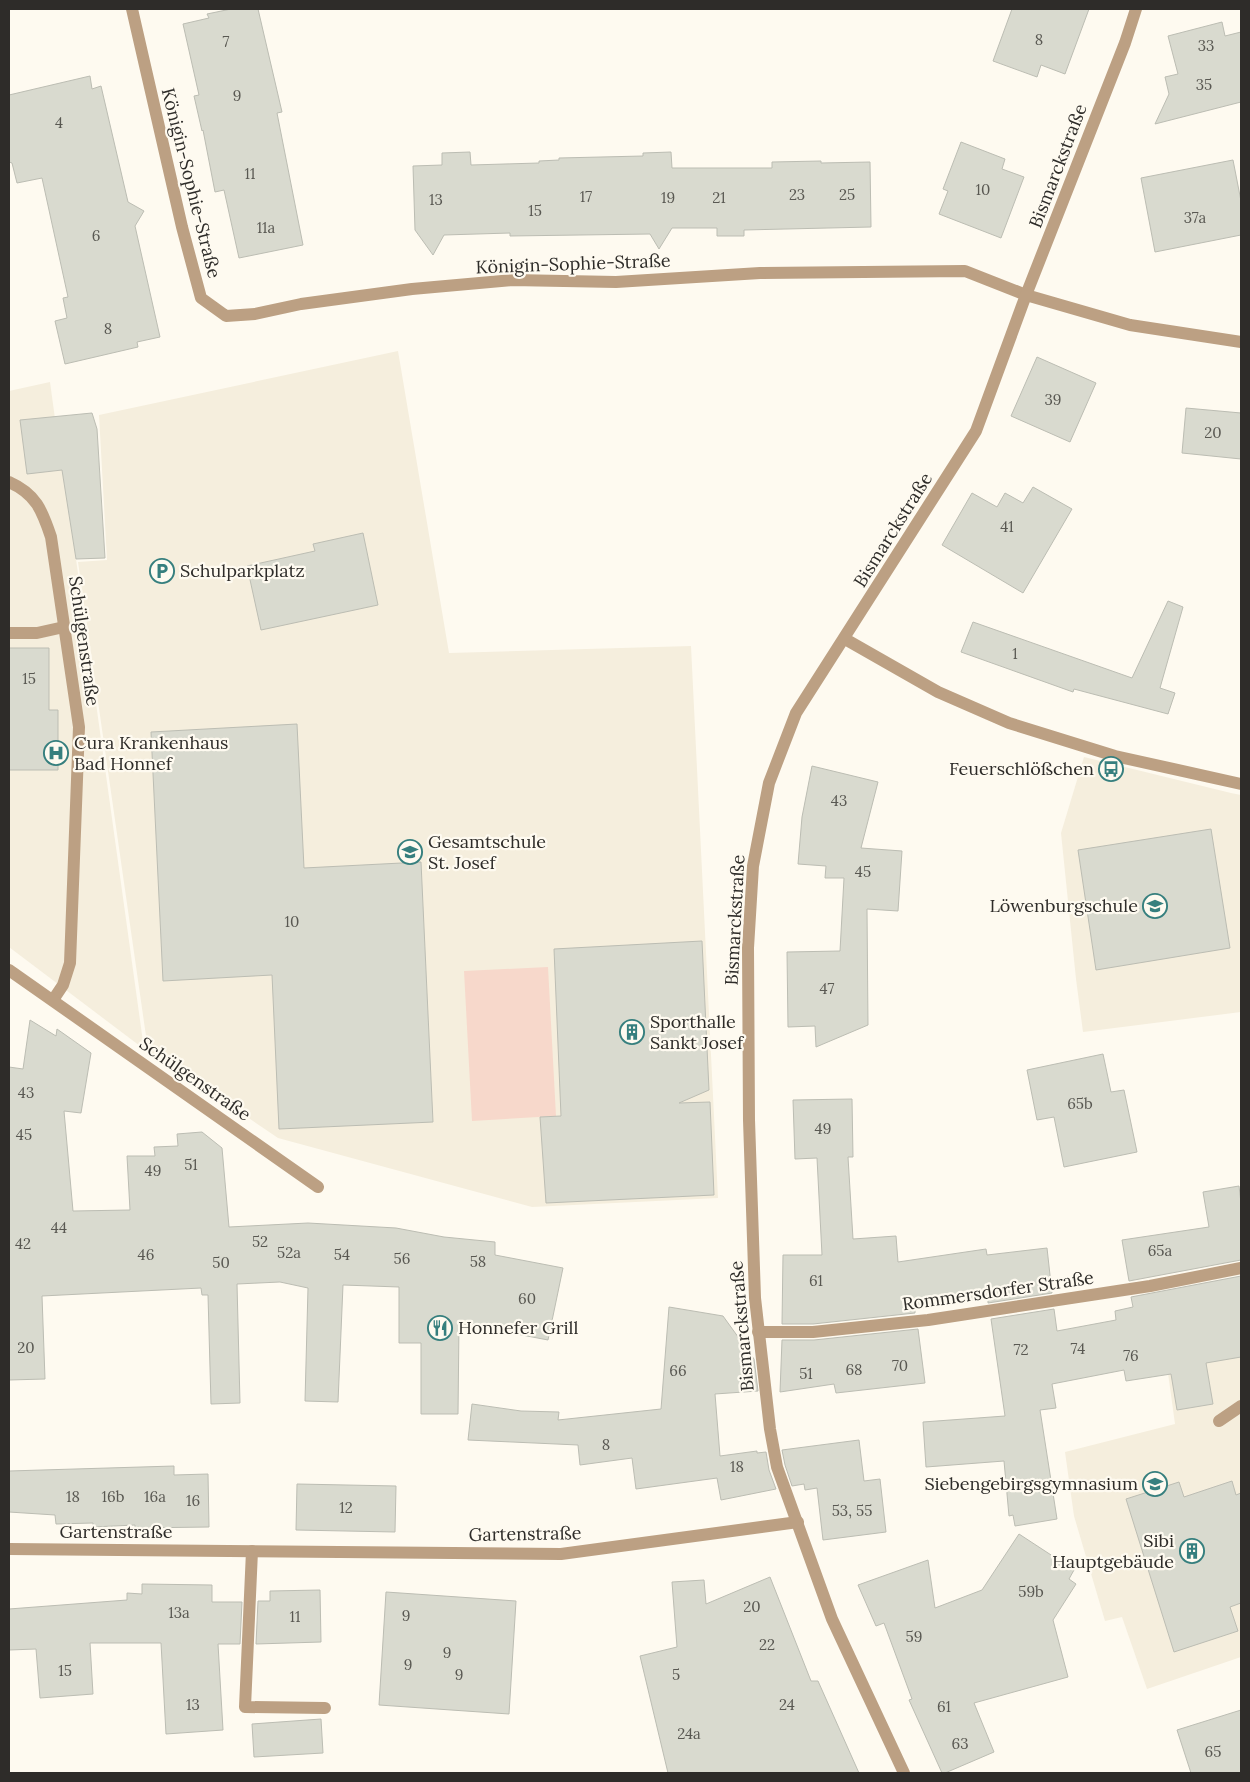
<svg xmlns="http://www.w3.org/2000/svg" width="1250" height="1782" viewBox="0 0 1250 1782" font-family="Lora,serif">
	<rect width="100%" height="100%" fill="#fefaf0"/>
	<g fill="#f5eedd">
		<polygon points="398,351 449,653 691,646 718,1198 532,1207 278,1138 148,1050 78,562 107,560 99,415"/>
		<polygon points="50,382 62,470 76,559 144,1049 9,947 9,391"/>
		<polygon points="1084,757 1231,793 1241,795 1241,1012 1083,1032 1076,979 1061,833"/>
		<polygon points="1241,1294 1241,1657 1147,1689 1122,1617 1105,1621 1074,1516 1065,1452 1175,1424 1159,1308"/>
	</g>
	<polygon fill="#f7d8cb" points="548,967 556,1116 472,1121 464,971"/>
	<g fill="#d9dacf" stroke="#bcbdb3">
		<polygon points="231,9 258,9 282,112 277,113 303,245 239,258 224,190 215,192 203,130 202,131 194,96 199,95 183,24 209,18 207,14"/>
		<polygon points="1012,9 1089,9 1065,74 1041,65 1037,77 993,61"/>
		<polygon points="1222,22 1225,36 1241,32 1241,102 1155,124 1169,94 1165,77 1178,74 1168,36"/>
		<polygon points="90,76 92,89 101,86 128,202 144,211 135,226 160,337 137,342 138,347 65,364 55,321 67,318 63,298 68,297 42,178 17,183 12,163 9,162 9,95"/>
		<polygon points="961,142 1005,159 1002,169 1024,177 1001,238 939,214 948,191 943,189"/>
		<polygon points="470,152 471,165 539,163 539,161 559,160 559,158 643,156 643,153 671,152 672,168 772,168 772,162 821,161 821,163 870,162 871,227 744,230 744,236 717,236 717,228 672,228 659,249 650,234 510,236 510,233 444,235 433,255 415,230 413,166 442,165 442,153"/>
		<polygon points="1233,160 1241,201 1241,235 1155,252 1141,178"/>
		<polygon points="1037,357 1096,383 1070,442 1011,416"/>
		<polygon points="1186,408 1241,413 1241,459 1182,453"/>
		<polygon points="92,413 97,429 105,558 76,559 62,470 27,474 20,420"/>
		<polygon points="1033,487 1072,509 1023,593 942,545 972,493 997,507 1005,493 1023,503"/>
		<polygon points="363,533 378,605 261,630 247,566 315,551 313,544"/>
		<polygon points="1168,601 1183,607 1160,688 1175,693 1168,714 1074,689 1073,692 961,652 973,622 1132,678"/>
		<polygon points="9,648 49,648 49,710 58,710 58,770 9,770"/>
		<polygon points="297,724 304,868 421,862 433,1122 279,1129 272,975 163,981 151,732"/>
		<polygon points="812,766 878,782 861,848 902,851 898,911 867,909 868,1025 816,1047 815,1026 788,1027 787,952 840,951 844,878 825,878 826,866 798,864 802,817"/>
		<polygon points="1211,829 1230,948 1096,970 1078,850"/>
		<polygon points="702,941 709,1090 679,1103 710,1102 714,1195 546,1203 540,1117 561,1116 554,949"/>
		<polygon points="30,1020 56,1036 57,1029 91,1053 81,1113 64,1111 73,1211 130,1210 127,1156 155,1156 154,1147 178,1146 177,1134 202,1132 222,1148 229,1227 308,1223 396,1228 444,1237 495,1242 495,1255 563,1268 548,1340 459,1323 458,1414 421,1414 421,1343 399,1343 399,1287 343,1285 338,1402 305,1401 308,1288 280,1282 237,1284 240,1403 211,1404 208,1295 202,1295 201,1288 42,1296 45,1379 9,1380 9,1067 23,1069"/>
		<polygon points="1103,1054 1111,1092 1124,1090 1137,1152 1064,1167 1054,1117 1037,1120 1027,1070"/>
		<polygon points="852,1099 853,1157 848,1157 853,1239 896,1236 898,1262 986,1249 987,1255 1047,1248 1052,1293 988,1303 988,1298 915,1309 915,1313 813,1324 782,1324 783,1255 822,1255 817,1158 795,1159 793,1100"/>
		<polygon points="1239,1186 1241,1203 1241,1260 1129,1281 1122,1240 1209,1227 1203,1192"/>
		<polygon points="1241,1276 1241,1357 1206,1363 1213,1404 1177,1410 1171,1374 1126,1381 1124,1370 1052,1384 1056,1408 1040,1410 1057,1519 1015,1526 1013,1515 1009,1516 1004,1461 926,1467 923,1422 1005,1416 991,1319 1054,1309 1057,1331 1116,1320 1115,1311 1133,1307 1131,1297"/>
		<polygon points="669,1307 723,1316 754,1359 758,1391 715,1394 720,1456 757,1451 757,1453 766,1452 769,1470 776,1489 721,1500 717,1478 636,1489 632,1458 580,1465 578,1445 468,1440 472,1404 521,1411 559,1412 558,1420 661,1409"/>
		<polygon points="918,1329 925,1383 836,1393 834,1384 780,1392 782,1340 814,1340"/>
		<polygon points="859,1440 864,1481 880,1479 886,1532 823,1540 817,1488 805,1490 804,1484 792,1486 785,1465 782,1450"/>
		<polygon points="174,1466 174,1475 208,1474 209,1527 135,1528 135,1525 93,1527 93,1523 56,1524 55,1515 9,1512 9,1471"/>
		<polygon points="1232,1481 1236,1495 1241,1493 1241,1603 1230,1607 1238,1631 1174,1652 1126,1499 1179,1482 1184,1497"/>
		<polygon points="297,1484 396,1486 395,1532 296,1530"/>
		<polygon points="1019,1534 1074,1570 1069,1579 1076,1584 1053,1620 1068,1677 974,1703 994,1752 945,1773 942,1773 909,1700 912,1699 884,1623 876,1626 858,1585 928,1560 935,1608 982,1590"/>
		<polygon points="770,1577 811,1681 818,1681 859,1773 668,1773 640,1656 677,1647 672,1582 704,1580 706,1604"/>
		<polygon points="142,1584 212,1585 212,1602 242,1602 240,1644 218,1644 223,1730 166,1734 161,1643 90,1643 93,1694 40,1698 36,1649 9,1650 9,1609 127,1600 127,1593 142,1594"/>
		<polygon points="320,1590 321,1642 256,1644 258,1601 270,1601 270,1591"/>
		<polygon points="386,1592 516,1601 509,1714 379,1705"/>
		<polygon points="1241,1710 1241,1773 1191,1773 1177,1730"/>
		<polygon points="321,1719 323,1753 254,1757 252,1724"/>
	</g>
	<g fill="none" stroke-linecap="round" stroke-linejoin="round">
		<g stroke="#bca083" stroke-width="12">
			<polyline points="9,633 37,633 64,627"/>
			<polyline points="1219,1421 1241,1406"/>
		</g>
		<g stroke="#bca083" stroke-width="12">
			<polyline points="132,9 182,227 201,298 226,316 255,314 301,304 412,289 512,280 616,282 760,273 965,271 1026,295 1130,325 1241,342"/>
			<path d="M9,482c27,12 33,28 42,55l28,190 -9,236 -7,22 -10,15"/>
			<polyline points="845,639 938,692 1009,723 1115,756 1241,784"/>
			<polyline points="9,970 318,1187"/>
			<polyline points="758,1332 813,1332 928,1320 1150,1286 1241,1268"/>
			<polyline points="9,1549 561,1554 798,1522"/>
			<polyline points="252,1551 245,1707 325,1708"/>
			<polyline points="904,1773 832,1619 777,1467 770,1429 755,1298 749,1120 748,948 753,866 769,783 796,713 976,431 1026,295 1125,43 1136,9"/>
		</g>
	</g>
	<defs>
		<symbol id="parking-ring" viewBox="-11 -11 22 22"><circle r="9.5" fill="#fefaf0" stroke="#367f7e" stroke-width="1.5"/><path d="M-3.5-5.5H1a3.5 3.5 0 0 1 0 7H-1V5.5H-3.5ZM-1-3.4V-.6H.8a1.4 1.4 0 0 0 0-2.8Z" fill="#367f7e"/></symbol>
		<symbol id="hospital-ring" viewBox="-11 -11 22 22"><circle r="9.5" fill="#fefaf0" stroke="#367f7e" stroke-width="1.5"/><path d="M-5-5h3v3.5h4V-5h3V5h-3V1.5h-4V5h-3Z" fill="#367f7e"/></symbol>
		<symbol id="bus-ring" viewBox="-11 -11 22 22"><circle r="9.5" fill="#fefaf0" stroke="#367f7e" stroke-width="1.5"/><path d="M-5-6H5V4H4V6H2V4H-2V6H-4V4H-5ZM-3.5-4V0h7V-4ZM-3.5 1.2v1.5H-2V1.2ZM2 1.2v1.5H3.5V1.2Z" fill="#367f7e"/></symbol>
		<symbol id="school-ring" viewBox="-11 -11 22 22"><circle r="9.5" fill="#fefaf0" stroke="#367f7e" stroke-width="1.5"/><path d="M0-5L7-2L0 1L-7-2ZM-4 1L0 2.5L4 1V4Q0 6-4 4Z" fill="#367f7e"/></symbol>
		<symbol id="building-ring" viewBox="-11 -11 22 22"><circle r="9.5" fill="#fefaf0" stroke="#367f7e" stroke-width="1.5"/><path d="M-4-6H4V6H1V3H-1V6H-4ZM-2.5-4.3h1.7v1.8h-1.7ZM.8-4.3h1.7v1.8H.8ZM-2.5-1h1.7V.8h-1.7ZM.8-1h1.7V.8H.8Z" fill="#367f7e"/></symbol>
		<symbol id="restaurant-ring" viewBox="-11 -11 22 22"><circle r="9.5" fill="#fefaf0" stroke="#367f7e" stroke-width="1.5"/><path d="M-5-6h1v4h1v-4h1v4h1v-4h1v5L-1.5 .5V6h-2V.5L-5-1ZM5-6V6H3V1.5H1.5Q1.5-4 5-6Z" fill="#367f7e"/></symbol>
	</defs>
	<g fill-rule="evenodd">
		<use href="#parking-ring" x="148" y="557" width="28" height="28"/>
		<use href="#hospital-ring" x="42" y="739" width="28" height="28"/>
		<use href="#bus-ring" x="1097" y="755" width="28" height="28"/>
		<use href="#school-ring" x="396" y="838" width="28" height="28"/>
		<use href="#school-ring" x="1141" y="892" width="28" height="28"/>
		<use href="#building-ring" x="618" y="1018" width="28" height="28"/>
		<use href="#restaurant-ring" x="426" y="1314" width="28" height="28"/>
		<use href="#school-ring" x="1141" y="1470" width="28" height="28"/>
		<use href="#building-ring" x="1178" y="1537" width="28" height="28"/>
	</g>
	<g text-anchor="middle" stroke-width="4.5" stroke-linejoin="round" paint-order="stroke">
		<g font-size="15" fill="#595852">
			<text x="1039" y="45">8</text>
			<text x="226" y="47">7</text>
			<text x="1206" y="51">33</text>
			<text x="1204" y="90">35</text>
			<text x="237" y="101">9</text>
			<text x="59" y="128">4</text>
			<text x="250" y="179">11</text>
			<text x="983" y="195">10</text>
			<text x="797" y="200">23</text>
			<text x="847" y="200">25</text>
			<text x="586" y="202">17</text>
			<text x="668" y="203">19</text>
			<text x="719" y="203">21</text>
			<text x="436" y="205">13</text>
			<text x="535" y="216">15</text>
			<text x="1195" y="223">37a</text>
			<text x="266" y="233">11a</text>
			<text x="96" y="241">6</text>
			<text x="108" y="334">8</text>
			<text x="1053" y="405">39</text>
			<text x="1213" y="438">20</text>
			<text x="1007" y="532">41</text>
			<text x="1015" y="659">1</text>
			<text x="29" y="684">15</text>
			<text x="839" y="806">43</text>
			<text x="863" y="877">45</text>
			<text x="292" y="927">10</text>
			<text x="827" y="994">47</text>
			<text x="26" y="1098">43</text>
			<text x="1080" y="1109">65b</text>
			<text x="823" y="1134">49</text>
			<text x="24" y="1140">45</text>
			<text x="191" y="1170">51</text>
			<text x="153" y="1176">49</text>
			<text x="59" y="1233">44</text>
			<text x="260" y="1247">52</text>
			<text x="23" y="1249">42</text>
			<text x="1160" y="1256">65a</text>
			<text x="289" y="1258">52a</text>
			<text x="146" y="1260">46</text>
			<text x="342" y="1260">54</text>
			<text x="402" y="1264">56</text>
			<text x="478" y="1267">58</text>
			<text x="221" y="1268">50</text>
			<text x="816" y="1286">61</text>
			<text x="527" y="1304">60</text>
			<text x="26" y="1353">20</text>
			<text x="1078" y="1354">74</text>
			<text x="1021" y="1355">72</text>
			<text x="1131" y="1361">76</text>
			<text x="900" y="1371">70</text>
			<text x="854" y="1375">68</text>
			<text x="678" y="1376">66</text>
			<text x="806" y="1379">51</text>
			<text x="606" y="1450">8</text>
			<text x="737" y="1472">18</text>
			<text x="73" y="1502">18</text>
			<text x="113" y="1502">16b</text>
			<text x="155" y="1502">16a</text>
			<text x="193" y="1506">16</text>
			<text x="346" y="1513">12</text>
			<text x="852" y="1516">53, 55</text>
			<text x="1031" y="1597">59b</text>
			<text x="752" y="1612">20</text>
			<text x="179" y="1618">13a</text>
			<text x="406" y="1621">9</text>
			<text x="295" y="1622">11</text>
			<text x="914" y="1642">59</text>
			<text x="767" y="1650">22</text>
			<text x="447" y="1658">9</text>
			<text x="408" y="1670">9</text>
			<text x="65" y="1676">15</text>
			<text x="459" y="1680">9</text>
			<text x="676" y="1680">5</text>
			<text x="193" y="1710">13</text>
			<text x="787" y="1710">24</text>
			<text x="944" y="1712">61</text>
			<text x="689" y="1739">24a</text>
			<text x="960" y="1749">63</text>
			<text x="1213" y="1757">65</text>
		</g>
		<g font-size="18" fill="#2e2c29" stroke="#fefaf0">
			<text transform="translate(1058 166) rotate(-69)" y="6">Bismarckstraße</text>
			<text transform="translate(191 183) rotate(76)" y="6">Königin-Sophie-Straße</text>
			<text transform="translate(573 264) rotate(-2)" y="6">Königin-Sophie-Straße</text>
			<text transform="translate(893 530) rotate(-58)" y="6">Bismarckstraße</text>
			<text transform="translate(84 641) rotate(82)" y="6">Schülgenstraße</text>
			<text transform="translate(735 920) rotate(-87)" y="6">Bismarckstraße</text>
			<text transform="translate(195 1079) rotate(35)" y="6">Schülgenstraße</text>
			<text transform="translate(998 1291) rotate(-8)" y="6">Rommersdorfer Straße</text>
			<text transform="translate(742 1326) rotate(-95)" y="6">Bismarckstraße</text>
			<text x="116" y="1538">Gartenstraße</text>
			<text transform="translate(525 1534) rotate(-1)" y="6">Gartenstraße</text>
		</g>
		<g font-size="18" fill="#2e2c29" stroke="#fefaf0" text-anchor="start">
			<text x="180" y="577">Schulparkplatz</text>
			<text x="74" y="749">Cura Krankenhaus<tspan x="74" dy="21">Bad Honnef</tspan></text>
			<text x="1094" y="775" text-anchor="end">Feuerschlößchen</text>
			<text x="428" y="848">Gesamtschule<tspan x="428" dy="21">St. Josef</tspan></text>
			<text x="1138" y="912" text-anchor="end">Löwenburgschule</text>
			<text x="650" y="1028">Sporthalle<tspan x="650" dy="21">Sankt Josef</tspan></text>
			<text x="458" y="1334">Honnefer Grill</text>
			<text x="1138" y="1490" text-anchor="end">Siebengebirgsgymnasium</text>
			<text x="1174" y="1547" text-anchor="end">Sibi<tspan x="1174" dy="21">Hauptgebäude</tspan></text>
		</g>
	</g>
	<rect width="1250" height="1782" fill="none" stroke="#2e2c29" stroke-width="20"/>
</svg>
